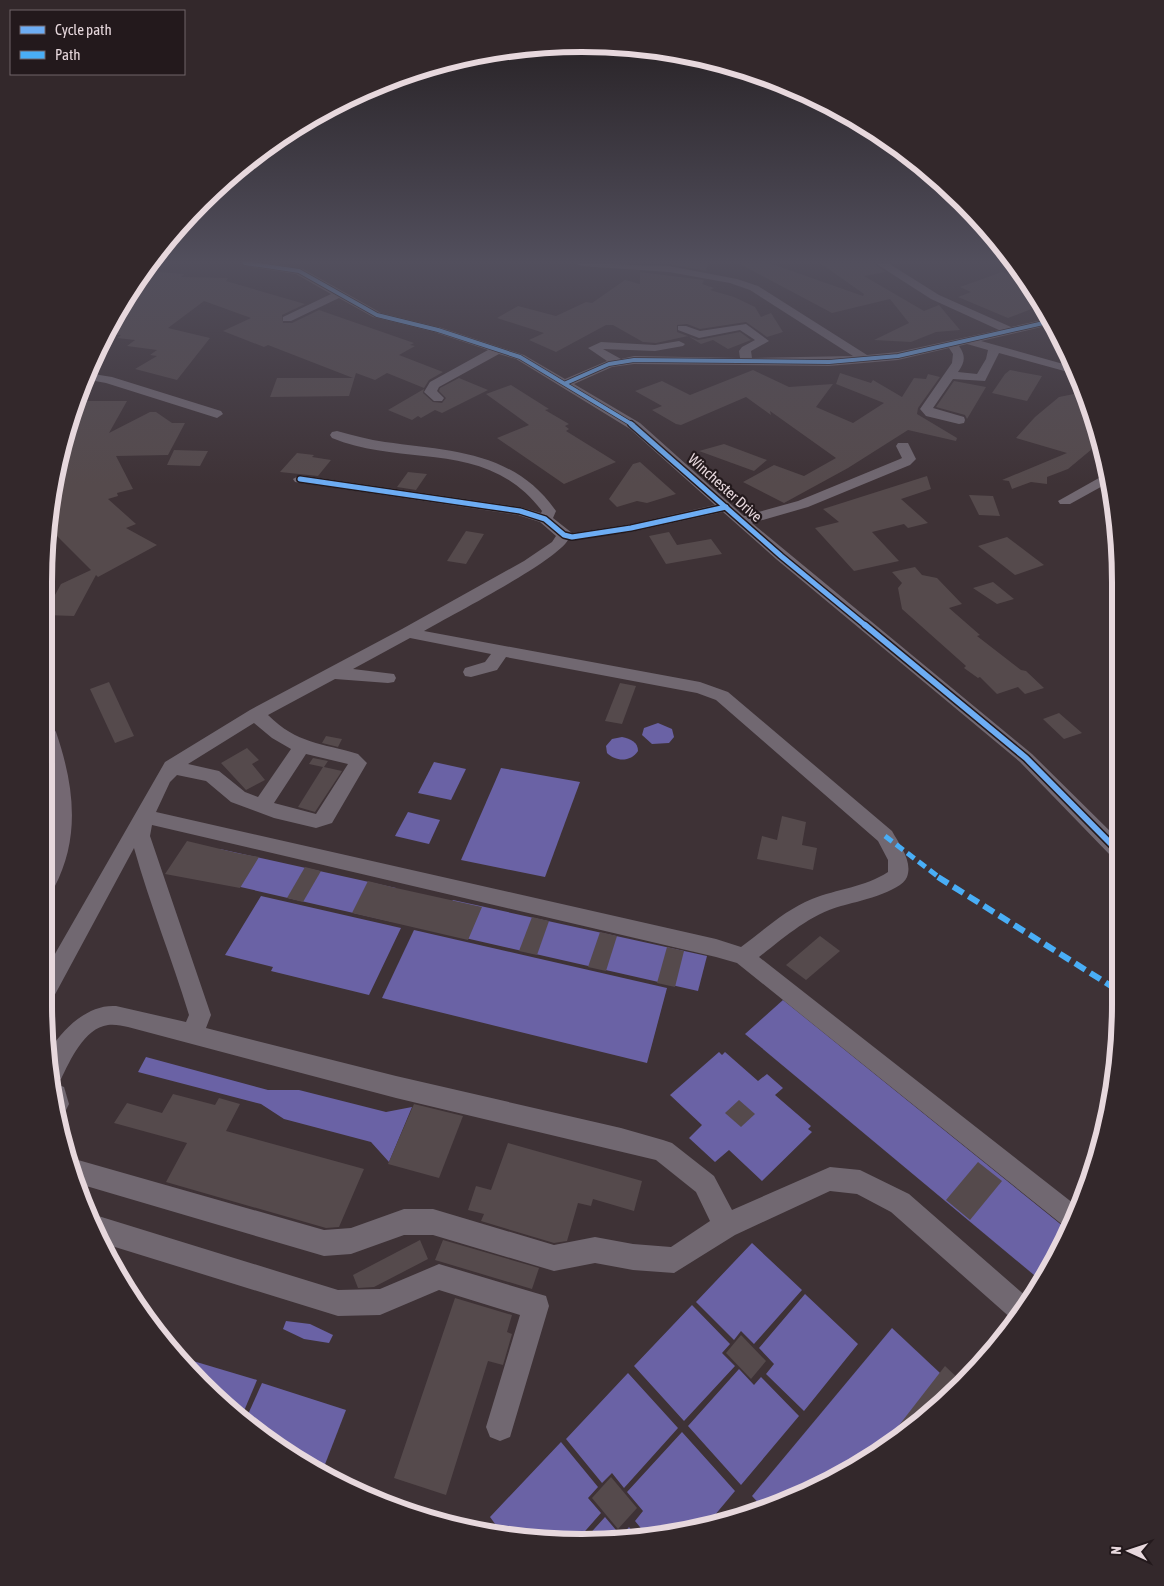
<svg xmlns="http://www.w3.org/2000/svg" width="1164" height="1586" viewBox="0 0 1164 1586" font-family="'Asap Condensed',sans-serif">
	<rect width="100%" height="100%" fill="#3e3236"/>
	<g fill="#6a62a5">
		<polygon points="658,723 672,729 674,737 669,743 652,744 642,735 644,728"/>
		<path d="M622,737c9,2 16,5 16,14 -7,11 -22,11 -31,2l-1,-7 6,-7z"/>
		<polygon points="434,762 466,769 451,800 418,793"/>
		<polygon points="501,768 580,782 545,877 461,860"/>
		<polygon points="408,812 440,820 429,844 395,836"/>
		<polygon points="220,849 396,888 393,922 201,878"/>
		<polygon points="261,896 401,928 369,995 271,971 273,967 225,955"/>
		<polygon points="453,900 707,956 698,991 426,929"/>
		<polygon points="414,930 667,988 647,1063 382,998"/>
		<polygon points="783,1000 1069,1231 1065,1242 1040,1280 745,1034"/>
		<polygon points="719,1052 722,1055 725,1052 758,1081 767,1074 783,1088 775,1095 811,1126 808,1129 812,1132 762,1181 729,1150 715,1162 689,1138 702,1125 670,1095"/>
		<polygon points="146,1057 268,1090 299,1090 386,1112 412,1107 389,1162 371,1142 284,1119 261,1104 138,1072"/>
		<polygon points="752,1243 802,1290 754,1344 741,1331 734,1340 696,1302"/>
		<polygon points="805,1294 858,1344 804,1411 766,1374 774,1364 759,1348"/>
		<polygon points="692,1305 730,1344 722,1353 735,1366 684,1421 634,1366"/>
		<polygon points="286,1321 310,1324 333,1335 329,1343 304,1339 283,1329"/>
		<polygon points="892,1328 956,1388 910,1431 788,1501 763,1508 752,1496"/>
		<polygon points="183,1358 257,1380 241,1418 227,1408"/>
		<polygon points="739,1369 754,1385 761,1377 799,1416 741,1485 688,1426"/>
		<polygon points="628,1373 678,1428 624,1488 612,1473 602,1483 566,1439"/>
		<polygon points="262,1383 346,1410 322,1472 245,1421"/>
		<polygon points="682,1432 735,1491 709,1522 649,1538 635,1521 643,1511 627,1492"/>
		<polygon points="561,1442 598,1487 588,1498 601,1513 579,1538 504,1536 490,1517"/>
		<polygon points="605,1517 621,1536 629,1527 638,1538 586,1538"/>
	</g>
	<g fill="#554a4c">
		<polygon points="643,263 708,263 706,271 669,264"/>
		<polygon points="738,263 769,263 863,296 864,294 820,263 873,263 886,272 864,276 924,311 939,305 960,330 936,332 911,342 874,340 909,323 890,299 832,313"/>
		<polygon points="159,272 184,274 181,277 228,278 226,281 305,304 282,315 283,323 292,323 319,310 414,343 410,345 415,346 399,355 443,372 429,380 424,388 387,373 375,380 356,373 349,396 270,397 277,378 353,378 268,345 264,347 223,331 251,318 204,301 168,328 210,338 177,380 135,369 157,356 150,355 157,350 127,346 135,340 117,338 121,335 107,334 126,301 130,301"/>
		<polygon points="640,272 704,280 702,284 714,288 710,290 734,297 755,307 761,317 771,313 783,332 767,337 746,322 700,329 687,324 677,325 677,332 698,340 740,332 751,340 728,349 713,340 701,344 688,336 656,343 643,342 613,325 606,325 556,352 529,340 544,333 497,318 518,306 556,316 586,302 592,303 625,280 640,284"/>
		<polygon points="1002,272 1015,276 1021,275 1039,306 1008,318 958,297 971,292 960,287"/>
		<polygon points="753,370 789,387 833,384 816,407 853,423 884,403 836,384 840,373 871,383 873,380 902,397 914,378 926,379 928,374 940,377 918,408 917,414 957,438 956,441 908,430 848,468 784,503 743,482 774,465 804,476 836,458 770,411 771,415 746,397 681,425 676,424 652,410 662,406 635,391 662,381 690,395"/>
		<polygon points="1010,370 1042,376 1027,401 992,393 1005,374"/>
		<polygon points="459,378 488,390 442,413 435,410 421,418 418,416 412,420 388,410 424,389 423,393 433,402 442,403 446,398 439,391 440,388"/>
		<polygon points="954,381 986,387 967,419 965,415 936,407"/>
		<polygon points="511,385 549,409 545,410 569,424 565,426 569,429 566,431 616,462 564,484 497,438 529,425 486,394"/>
		<polygon points="1084,392 1098,444 1068,469 1047,477 1047,484 1031,482 1012,489 1009,481 1002,480 1067,453 1016,438 1035,417 1059,397"/>
		<polygon points="76,401 127,401 109,433 150,412 156,412 172,423 185,423 168,455 116,456 133,489 117,493 118,496 108,499 136,524 126,528 157,545 98,577 96,575 74,616 44,615 61,584 91,570 51,530 62,443"/>
		<polygon points="724,444 767,460 754,471 699,451"/>
		<polygon points="174,450 208,451 200,466 167,465"/>
		<polygon points="297,453 314,455 312,457 331,460 318,476 280,472"/>
		<polygon points="640,462 676,494 647,503 637,501 617,507 609,499 633,464"/>
		<polygon points="408,472 427,474 416,490 397,487"/>
		<polygon points="927,476 931,489 901,499 928,523 908,528 904,524 872,532 899,561 854,571 815,528 839,522 823,509"/>
		<polygon points="969,495 993,496 1000,516 979,515"/>
		<polygon points="466,531 484,534 466,564 447,561"/>
		<polygon points="669,532 677,545 711,539 722,554 666,564 649,536"/>
		<polygon points="1007,537 1044,565 1015,575 978,546"/>
		<polygon points="915,567 922,575 937,578 962,604 949,608 980,635 977,636 1021,670 1026,671 1044,688 1025,694 1018,687 997,694 980,677 978,678 964,668 966,666 902,609 898,588 902,583 892,572"/>
		<polygon points="993,582 1014,599 997,604 973,588"/>
		<polygon points="109,682 134,736 115,743 90,689"/>
		<polygon points="620,683 636,686 622,724 605,721"/>
		<polygon points="1059,713 1082,733 1064,739 1043,719"/>
		<polygon points="326,736 342,739 338,747 322,743"/>
		<polygon points="247,748 259,760 252,764 265,780 246,790 221,763"/>
		<polygon points="313,758 328,761 324,767 342,771 315,812 298,807 323,767 309,764"/>
		<polygon points="782,816 806,822 802,845 817,848 813,870 757,859 762,836 777,840"/>
		<polygon points="187,841 237,853 259,857 240,888 165,874"/>
		<polygon points="305,867 321,871 303,902 287,898"/>
		<polygon points="368,881 396,888 482,907 468,940 352,913"/>
		<polygon points="532,917 549,921 537,955 519,951"/>
		<polygon points="600,932 617,936 606,971 588,967"/>
		<polygon points="820,936 840,951 806,980 786,965"/>
		<polygon points="667,947 684,951 675,987 657,983"/>
		<polygon points="173,1094 215,1105 219,1098 240,1104 226,1131 364,1169 339,1227 326,1228 166,1182 187,1143 114,1123 127,1103 162,1113"/>
		<polygon points="739,1100 755,1114 741,1127 725,1113"/>
		<polygon points="414,1104 463,1116 439,1178 388,1164"/>
		<polygon points="508,1143 642,1181 634,1211 593,1199 591,1206 578,1203 567,1241 554,1243 481,1221 484,1214 468,1210 476,1186 491,1190"/>
		<polygon points="978,1162 1002,1181 970,1220 946,1200"/>
		<polygon points="420,1240 428,1259 374,1287 358,1288 353,1275"/>
		<polygon points="443,1240 539,1268 532,1289 435,1260"/>
		<polygon points="455,1298 512,1315 507,1332 512,1334 503,1365 488,1361 446,1495 394,1478"/>
		<polygon points="741,1335 766,1361 751,1379 726,1353"/>
		<polygon points="945,1366 962,1382 910,1431 888,1444 886,1442"/>
		<polygon points="611,1477 637,1508 618,1529 592,1498"/>
	</g>
	<g fill="none" stroke-linecap="round" stroke-linejoin="round">
		<g fill="#716871" fill-rule="evenodd">
			<path d="M240,263h28l35,6 78,44 61,15 82,27 41,24 42,-18 -19,-13 13,-6 54,3 24,-4 6,3 -2,2 -28,5 -52,-2 18,10 13,-3 106,2 -1,-7 3,-4 13,-7 -15,-10 -41,8 -21,-8v-4h8l14,5 46,-7 23,17 -18,10 1,7 101,-2 -103,-66 -20,-7 -61,-11 -88,-6 -5,-3 93,3 68,13 21,7 109,69 31,-3 101,-22 -68,-31 -56,-36h13l51,32 72,32 35,-8 4,6 -69,16 93,26 5,8 -80,-22 -14,28 -32,-2 -20,29 31,9 1,3 -1,3 -5,1 -33,-8 -6,-7 32,-46 1,-9 -4,-6 -51,12 -69,6 -195,-2 -22,3 -38,17 66,39 104,93 54,-15 102,-42 2,-1 -6,-12 2,-3h10l8,16 -6,6 -102,42 -56,16 280,231 86,85v19l-7,-2 -91,-94 -244,-203 -53,-47 -92,20 -63,8c-13,22 -116,75 -144,91l276,51 28,10 164,139c7,13 21,30 15,46 -6,15 -51,25 -66,29 -32,9 -56,31 -82,51l319,250 -9,23 -332,-267 -21,-6 -564,-132 -2,11 61,179 -5,13 190,48 225,52 42,12 9,3 42,33 18,34 98,-43 30,3 49,24 119,104 -15,22 -122,-108 -34,-18 -27,-3 -95,44 -61,38 -41,-3 -38,-7 -41,8 -121,-36h-29l-53,19 -27,2 -248,-73 -8,-23 3,-2 253,72 27,-2 53,-19h29l121,36 41,-8 38,7 38,3 39,-26 -14,-29 -40,-32 -260,-62 -268,-71c-6,-1 -13,-3 -20,-2 -24,3 -38,36 -47,54l-7,3 -4,-31 1,-3c14,-21 38,-44 65,-42l70,16 3,-7c-17,-56 -39,-110 -55,-167l-82,152 -8,2v-29l121,-211 85,-52 152,-81 122,-68 28,-19 4,-6 -16,-14 -22,-7 -223,-33 -2,-3 7,-4 220,32 21,6 1,-2c-55,-73 -137,-43 -210,-73l-2,-3 2,-3 5,-1c16,4 32,9 48,11 66,9 129,9 171,69l-3,7 19,15 59,-9 84,-19 -85,-76 -114,-70 -17,-5 -60,33 -2,4 7,7 -2,3h-8l-10,-9 6,-10 58,-32 -54,-18 -61,-15 -34,-19 -48,23h-8v-4l48,-23 -35,-20 -51,-8zM967,344l21,6 -2,9 -9,15 -19,-2c7,-10 8,-16 1,-26zM410,638l81,16 -6,8 -20,6 -2,4 2,4 6,1 26,-7 9,-13 191,36 19,7 162,141 10,19v12c-23,15 -51,17 -76,27 -27,11 -48,31 -71,48l-25,-8 -560,-127 14,-30 7,-7 29,6 25,21 43,16 42,10 16,-5 35,-60 -9,-9c-36,-11 -61,-10 -90,-39l67,-36 53,4 6,-1 2,-4 -2,-4 -41,-5zM254,723l18,15 19,11 -33,48 -13,-5 -26,-21 -31,-7zM306,754l42,10 -32,50 -42,-11z"/>
			<polygon points="87,373 112,377 221,411 223,414 217,418 106,383 84,379"/>
			<polygon points="1106,474 1108,483 1070,504 1060,504 1058,501"/>
			<polygon points="56,1084 64,1087 69,1104 65,1112 58,1114"/>
			<polygon points="95,1215 338,1290 380,1289 439,1264 546,1296 549,1306 510,1437 500,1441 490,1437 486,1427 520,1315 439,1290 380,1315 338,1316 102,1243 89,1218"/>
		</g>
		<path fill="#746872" fill-rule="evenodd" d="M44,724l8,2 4,6c18,53 25,105 -2,156l-10,3v-48l4,-36 -4,-35z"/>
		<polyline stroke="#49aef6" stroke-width="5" stroke-dasharray="9 5" stroke-linecap="butt" points="885,836 940,878"/>
		<polyline stroke="#49aef6" stroke-width="6" stroke-dasharray="12 6" stroke-linecap="butt" points="938,877 1119,991"/>
		<defs>
			<g id="cycleway-far2">
				<polyline points="245,263 299,271 377,315 438,330 520,357 633,425"/>
				<polyline points="566,383 609,364 634,360 829,362 898,356 1048,322"/>
			</g>
			<g id="cycleway-far1">
				<polyline points="631,424 781,556 866,626"/>
				<polyline points="300,479 520,511 545,519 564,535 572,537 631,528 726,507"/>
			</g>
			<polyline id="cycleway" points="865,625 1026,758 1118,851"/>
		</defs>
		<use href="#cycleway-far2" stroke="#23191c" stroke-width="5.5"/>
		<use href="#cycleway-far1" stroke="#23191c" stroke-width="8"/>
		<use href="#cycleway" stroke="#23191c" stroke-width="9"/>
		<use href="#cycleway-far2" stroke="#6dadf4" stroke-width="4"/>
		<use href="#cycleway-far1" stroke="#6dadf4" stroke-width="5"/>
		<use href="#cycleway" stroke="#6dadf4" stroke-width="6"/>
	</g>
	<linearGradient id="sky" x2="0" y2="1"><stop stop-color="#221c1e"/><stop offset="0.54" stop-color="#524f5d"/><stop offset="1" stop-color="#524f5d" stop-opacity="0"/></linearGradient>
	<rect width="1164" height="485" fill="url(#sky)"/>
	<g text-anchor="middle" stroke-width="4.5" stroke-linejoin="round" paint-order="stroke">
		<g font-size="15" fill="#e7d8dd" stroke="#23191c">
			<text transform="translate(725 488) rotate(42)" y="5">Winchester Drive</text>
		</g>
	</g>
	<path d="M0 0H1164V1586H0ZM582 52H582A530 530 0 0 1 1112 582V1004A530 530 0 0 1 582 1534H582A530 530 0 0 1 52 1004V582A530 530 0 0 1 582 52Z" fill="#33282b" fill-rule="evenodd"/>
	<path fill="none" stroke="#e7d8dd" stroke-width="6" d="M582 52H582A530 530 0 0 1 1112 582V1004A530 530 0 0 1 582 1534H582A530 530 0 0 1 52 1004V582A530 530 0 0 1 582 52Z"/>
	<rect x="10" y="10" width="175" height="65" fill="#23191c" stroke="#716569"/>
	<rect x="20" y="26" width="25" height="8" fill="#6dadf4" stroke="#716569"/>
	<text x="55" y="35" font-size="15" fill="#e7d8dd">Cycle path</text>
	<rect x="20" y="51" width="25" height="8" fill="#49aef6" stroke="#716569"/>
	<text x="55" y="60" font-size="15" fill="#e7d8dd">Path</text>
	<g transform="translate(1129 1551) rotate(273)" stroke="#23191c" stroke-width="4" paint-order="stroke">
	<path d="M0-4L9 19L0 12L-9 19Z" fill="#e7d8dd"/>
	<text y="-8" font-size="14" font-weight="bold" text-anchor="middle" fill="#e7d8dd">N</text>
	</g>
</svg>
